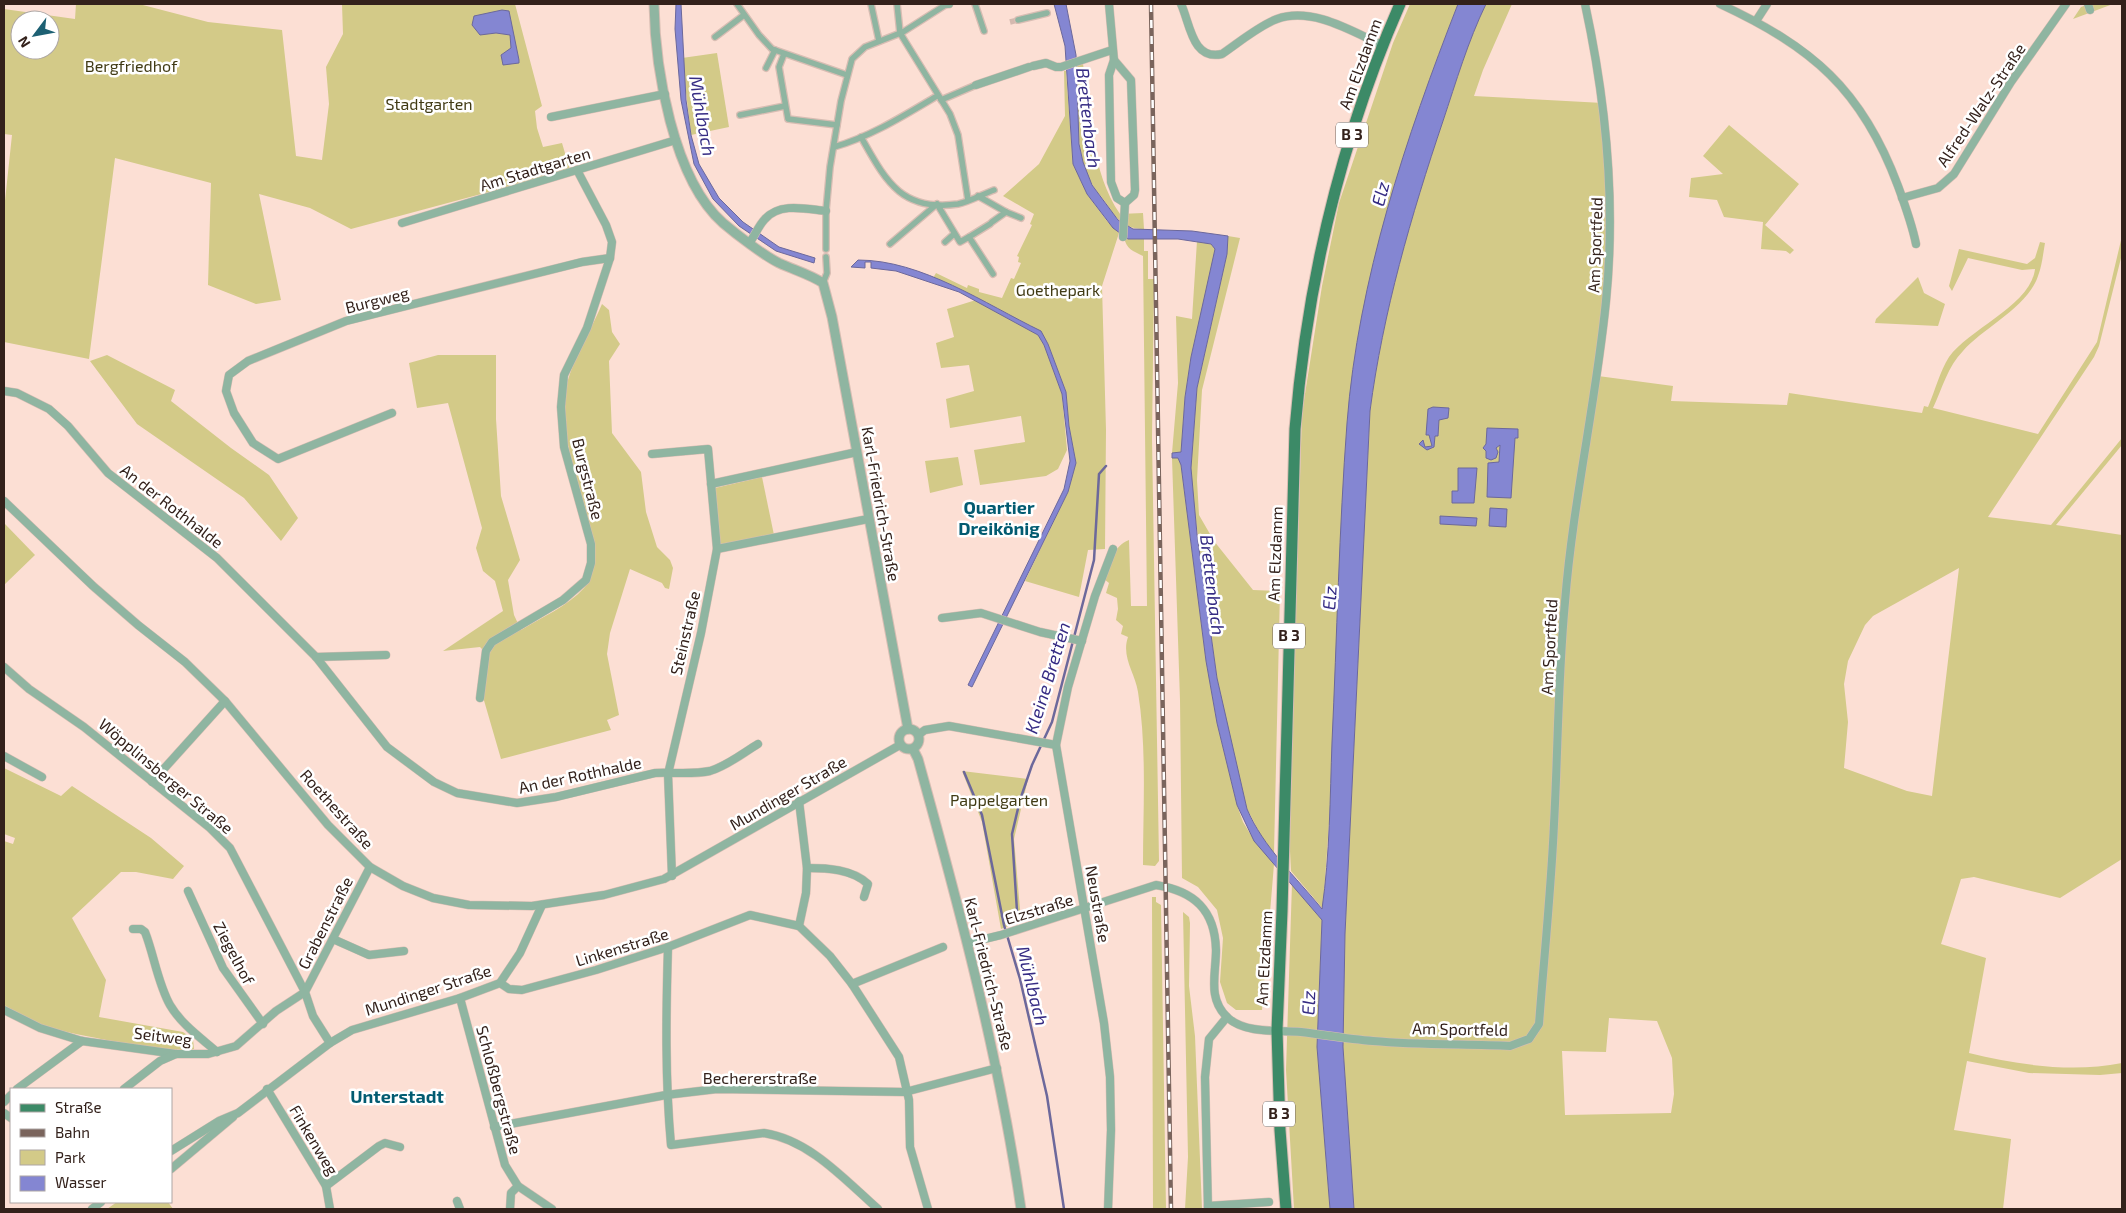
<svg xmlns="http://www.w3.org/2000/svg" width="2126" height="1213" viewBox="0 0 2126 1213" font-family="'Exo 2',sans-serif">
	<rect width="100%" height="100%" fill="#fcdfd4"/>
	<g fill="#d3ca88" fill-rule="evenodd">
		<path d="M76,4h63l69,18 74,8 14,126 26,4 7,-56 -3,-37 17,-33 -1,-30h173l27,102 -7,5 2,17 6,19 19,-4 8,27 -219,59 -41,-21 -51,-14 22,106 -25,4 -48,-19 3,-102 -96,-25 -26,201 -85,-17v-132l8,-75 -8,-1v-125l71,10zM20,20h30v30h-30z"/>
		<path d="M1410,4h48c-40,101 -74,206 -96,312 -8,35 -11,71 -15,106l-17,387 -7,100 -32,-38 -2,-40 13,-418 20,-127 17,-83 54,-160z"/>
		<path d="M1486,4h26l-29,66 -9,26 129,7 8,89 -13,184 75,10 -2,15 116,4 2,-12 133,20 2,-7 4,1c7,-16 12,-36 21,-50 20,-28 82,-52 86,-88l-13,1 -54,-12 -16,33 -3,-5 10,-37 68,15 8,-6 5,-16 5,1c-2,11 -3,23 -7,33 -10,31 -55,52 -75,75 -15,15 -21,38 -30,57l105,26 59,-92 25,-106v18l-23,92 -5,11 -106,160 63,8 71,-87v7l-66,80 66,10v324l-62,39 -86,-21 -13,2 -20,65 45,14 -17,95c49,12 103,20 153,10v10l-22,2 -71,-2 -62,-12 -13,69 57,9 -8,70h-649l-11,-162 2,-113 25,-523c13,-99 41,-195 73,-290 13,-39 25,-80 43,-117zM1959,568l-27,228 -25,-5 -63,-23 4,-46 -4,-38 4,-23 17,-36 8,-9zM1609,1018l48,3 15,37 2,36 -3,19 -106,2 -3,-64 44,1z"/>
		<polygon points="2089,4 2113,4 2073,19 2081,7"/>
		<polygon points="717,53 729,127 691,135 682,58"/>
		<path d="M1083,64c8,50 8,108 37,150l23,-1 1,16c-18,0 -27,-9 -36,-23 -5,-8 -12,-15 -16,-22 -20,-36 -12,-79 -15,-118z"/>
		<polygon points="1064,71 1066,71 1073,164 1087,194 1107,221 1119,233 1102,286 1106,430 1105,549 1088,550 1079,597 1025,581 1068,492 1076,463 1069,426 1066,392 1048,344 1040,331 958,288 933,278 936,273 967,288 968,285 979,289 979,292 1002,298 1011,278 1014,279 1021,263 1018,262 1019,257 1017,256 1032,225 1030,224 1034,214 1003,196 1039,164 1065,116"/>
		<polygon points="1729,125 1799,184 1765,225 1794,250 1790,254 1786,251 1761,249 1763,222 1724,217 1717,200 1689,197 1691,178 1723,174 1703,156"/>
		<polygon points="1228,236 1240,238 1202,390 1197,480 1199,515 1214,541 1253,590 1280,591 1274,853 1264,841 1247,809 1225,717 1217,678 1193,499 1191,468 1197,388 1227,254"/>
		<path d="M1124,237l20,2v12h4v28h6l-2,159 7,423 -4,5 -12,-1c0,-57 4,-116 -5,-173 -3,-19 -17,-35 -10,-55l-7,-3 2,-8 -7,-6 2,-11 -1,-11 -11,-5 3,-10 -5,-4c6,-16 9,-33 25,-39l2,66h16l-4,-350c-10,-5 -17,-7 -19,-19z"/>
		<polygon points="1197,241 1211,244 1215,249 1215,256 1191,357 1185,397 1181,453 1172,453 1178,383 1176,316 1192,319"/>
		<polygon points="1918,277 1924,293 1945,304 1938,326 1875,323 1876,319"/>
		<polygon points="976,300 1038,335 1044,345 1062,394 1067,450 1058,469 1046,476 980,485 974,450 1025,442 1021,416 950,428 946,399 974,391 969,365 941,368 936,343 954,337 947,309"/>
		<path d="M602,304l7,6 3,22 8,12 -11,17 3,72 29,39 5,40 11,35 13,13 3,8 -4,21 -4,-1 -3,-5 -32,-14 -20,64 -3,21 12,61 -12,5 4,10 -110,29 -18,-62 6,-41 -9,-9 -37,4 60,-40 -8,-30 -12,-10 -7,-23 6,-20 -34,-125 -31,5 -8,-45 29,-8h58v64l5,77 19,64 -12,20 6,35 7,15c21,-13 47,-24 63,-42 26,-30 -4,-87 -11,-121 -5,-19 -9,-40 -9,-60 0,-36 24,-70 38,-103z"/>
		<polygon points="107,355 175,390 171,401 231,448 269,475 298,518 281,541 244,498 137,424 90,361"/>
		<polygon points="958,457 963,485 930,493 925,461"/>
		<polygon points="1172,458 1178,458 1181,465 1206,661 1217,723 1237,805 1243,822 1254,840 1274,864 1262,1010 1236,1010 1227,1003 1220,982 1223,938 1217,910 1198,887 1182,878 1180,700"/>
		<polygon points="762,477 774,535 720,545 715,488"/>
		<polygon points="4,523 35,555 4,585"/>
		<path d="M4,768l57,28 11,-10 79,52 33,28 -11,13 -37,-7h-15l-49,46 34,62 -7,37 84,15 10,7 1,10c-15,6 -133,-16 -152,-24 -13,-5 -26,-13 -38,-20v-164l9,3 2,-6 -11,-4z"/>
		<polygon points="962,771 1028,779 1014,839 1021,921 1001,929 982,822"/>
		<polygon points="1292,883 1322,920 1317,1047 1330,1209 1294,1209 1286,1070"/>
		<polygon points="1152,897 1156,897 1156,902 1161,905 1166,1209 1153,1209"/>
		<polygon points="1183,912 1189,917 1190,923 1189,986 1195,1036 1202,1209 1185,1209 1188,1157"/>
		<polygon points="117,1202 168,1202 173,1209 107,1209"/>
	</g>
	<g fill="#8486d2" stroke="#6c689b">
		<polygon points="676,4 681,4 686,100 691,135 699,164 719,198 743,222 779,247 815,258 814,263 776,251 739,226 713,199 694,164 681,100 675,29"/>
		<path d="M1054,4h12l10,51 3,89 4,18 9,23 26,35 15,9 59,2 36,5 -1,18 -30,134 -6,80 6,66 20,144 30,131c16,38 49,68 75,100 8,-55 8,-112 10,-167 5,-106 7,-213 15,-319 11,-143 59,-286 111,-419h28c-18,37 -30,78 -43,117 -32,95 -60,191 -73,290l-25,523 -2,113 11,162h-24l-13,-162 5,-127 -68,-79 -17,-36 -20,-82 -11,-62 -25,-196 -3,-7h-6v-5l9,-1 4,-55 6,-40 24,-108 -4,-5 -33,-5h-50l-15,-11 -26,-34 -14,-30 -8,-118z"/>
		<polygon points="502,10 509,11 519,60 519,63 503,65 501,55 511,48 510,35 496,33 480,35 472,25 474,16"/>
		<path d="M858,260c64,0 127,44 183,71l7,13 18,48 3,34 7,37 -8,29 -96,195 -4,-2 96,-196 6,-28 -8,-67 -18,-49 -6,-10 -79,-43 -63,-21 -25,-3v-6h-6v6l-14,-1z"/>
		<polygon points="1433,407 1449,408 1448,418 1439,420 1438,436 1435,436 1434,447 1427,450 1419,444 1423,440 1425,447 1432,446 1429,435 1426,435 1428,409"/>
		<polygon points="1487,428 1518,429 1518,438 1515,438 1511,498 1487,497 1488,463 1499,462 1500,445 1496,448 1498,452 1496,458 1491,460 1486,458 1486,451 1483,448 1486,444"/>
		<polygon points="1458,468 1477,468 1474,503 1452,503 1452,491 1458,491"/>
		<polygon points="1490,508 1507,509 1506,527 1489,526"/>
		<polygon points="1440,516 1477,518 1476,526 1440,524"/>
	</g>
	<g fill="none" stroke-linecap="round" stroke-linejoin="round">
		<g stroke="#6c689b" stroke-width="2.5">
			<polyline points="964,772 982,815 1004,925 1020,979 1047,1096 1064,1209"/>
			<polyline points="1002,916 1017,911 1012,834 1020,800 1032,765 1052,722 1094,560 1099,474 1106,466"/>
		</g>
		<polyline stroke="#d4b9af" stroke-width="5.5" stroke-dasharray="5.5 3" stroke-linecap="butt" points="1010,22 1018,20"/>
		<defs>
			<g id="pedestrian">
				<polyline points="737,4 759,35 772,49 847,75"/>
				<polyline points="871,4 879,41"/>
				<polyline points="897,4 900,33 950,114 958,135 968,200"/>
				<polyline points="975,4 984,31"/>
				<polyline points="1018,20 1047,13"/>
				<polyline points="715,37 744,15"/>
				<polyline points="784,54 779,67 788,119 837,125"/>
				<polyline points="766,68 775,50"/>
				<polyline points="941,100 976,85"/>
				<polyline points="740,115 785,106"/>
				<path d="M861,137c24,42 39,75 97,67 11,-2 25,-10 36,-14"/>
				<path d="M834,147c36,-10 71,-32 103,-51"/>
				<polyline points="978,196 1006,212 1021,218"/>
				<polyline points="937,204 960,242 969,237"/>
				<polyline points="992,222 1006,212"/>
				<polyline points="990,224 969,237 993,274"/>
				<polyline points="945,242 954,234"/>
				<polyline points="890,244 937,204"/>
				<polyline points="826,249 826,211 830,167 841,101 852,59 865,47 903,32 947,4"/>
				<polyline points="823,283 827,273 826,257"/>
			</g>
			<g id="minor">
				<polyline points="947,4 949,4"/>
				<polyline points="1109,4 1114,60 1131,80 1135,190 1134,195 1125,203"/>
				<path d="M1181,4c9,19 11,57 41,50 16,-11 38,-29 55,-35 35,-13 76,13 107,27"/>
				<path d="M1720,4c92,43 142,85 178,182 7,19 14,38 18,58"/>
				<polyline points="2088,4 2090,10"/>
				<polyline points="1756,21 1767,4"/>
				<polyline points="1114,60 1109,75 1111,182 1117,198 1125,203"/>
				<polyline points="1033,66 1046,63 1056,67 1061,67 1112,50"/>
				<polyline points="976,85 1029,67"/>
				<polyline points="551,117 665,94"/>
				<polyline points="1902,198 1938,188 1954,174 2011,82 2066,4"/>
				<polyline points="402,223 676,140"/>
				<polyline points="1123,237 1125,203"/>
				<path d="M750,242c5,-7 9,-17 15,-23 15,-17 41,-10 61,-8"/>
				<path d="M4,391l13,2 32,16 19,17 40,47 109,85 99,99 71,90 47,35 23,11 60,10 39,-6 99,-24c18,-1 36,2 55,-2 17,-5 33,-18 48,-27"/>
				<polyline points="392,413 278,459 253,443 234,413 226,391 229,375 248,361 346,321 582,262 610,258"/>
				<polyline points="652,454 708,449 717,549"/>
				<polyline points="711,484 857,452"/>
				<polyline points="4,501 93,586 138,625 185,662 225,701 328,825 370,867 403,886 433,898 469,905 532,906 604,895 664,879 900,745"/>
				<polyline points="942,618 981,613 1040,632 1082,641"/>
				<polyline points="316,657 386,655"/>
				<polyline points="4,667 29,689 84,727 210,828 230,848 305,992 313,1016 330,1043"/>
				<polyline points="480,698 486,651 492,642 563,600 586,580 591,563 591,544 564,447 561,407 564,375 587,328 610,258 612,242 606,225 577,170"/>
				<polyline points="918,735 925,730 949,726 1056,745"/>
				<polyline points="4,756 42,777"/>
				<polyline points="152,782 225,701"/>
				<path d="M807,868c20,0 45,1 61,16l-4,13"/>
				<polyline points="672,876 668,774 701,633 717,549 868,519"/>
				<polyline points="188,891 223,968 263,1024"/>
				<polyline points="799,926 806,893 807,868 799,801"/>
				<path d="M133,929h8l4,3c9,23 13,52 25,73 11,19 31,33 47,47"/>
				<polyline points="333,939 369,955 404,951"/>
				<path d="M968,943l33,-8 155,-50c38,6 59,25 60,65 0,24 -9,49 12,68 18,16 51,12 73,14 24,3 48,7 72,9 45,4 91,3 137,5l19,-7 10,-15c5,-66 12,-133 15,-200 4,-74 4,-148 11,-222 8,-101 31,-200 41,-301 10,-100 0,-200 -21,-297"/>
				<path d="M668,947c-2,66 -3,132 3,198l93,-12c46,7 81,47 114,76"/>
				<polyline points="500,983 509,989 522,990 596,970 668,947 750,915 799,926 830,956 852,984 899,1057 909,1100 910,1147 928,1209"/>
				<polyline points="852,984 943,947"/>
				<polyline points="460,998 505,1165 518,1186 552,1209"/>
				<polyline points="4,1010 40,1028 82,1041 176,1054 208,1054 236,1046 276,1011 305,992 370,867"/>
				<polyline points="17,1089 82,1041"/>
				<polyline points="124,1089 160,1061 176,1054"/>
				<polyline points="267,1089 326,1186 330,1209"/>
				<polyline points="4,1102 11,1095"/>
				<polyline points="4,1113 11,1118"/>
				<polyline points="494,1127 666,1095 717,1089 905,1092 997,1068"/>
				<polyline points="171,1151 219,1121 238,1113 330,1043 352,1030 460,998 500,983 520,953 542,905"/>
				<polyline points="171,1169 233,1117"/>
				<polyline points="326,1186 379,1146 385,1143 400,1147"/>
				<polyline points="457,1201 460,1209"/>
				<polyline points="1208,1206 1269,1202"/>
				<polyline points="92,1209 101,1202"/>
				<polyline points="510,1209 511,1193 518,1186"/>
				<polyline points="1108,1209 1111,1130 1110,1077 1104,1023 1056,745 1068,687 1095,596 1113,549"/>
				<polyline points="1208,1209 1205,1077 1209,1039 1227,1017"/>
			</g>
			<g id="tertiary">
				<path d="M654,4c1,64 19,175 69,219 13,11 40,32 56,40 15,7 30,11 44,20l9,34 76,412"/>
				<circle cx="909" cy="739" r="10"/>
				<path d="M913,749l5,10c41,148 81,297 103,450"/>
			</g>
			<path id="primary" d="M1286,1209l-6,-79 -3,-100 5,-119 13,-482c12,-147 46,-290 105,-425"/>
		</defs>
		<use href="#pedestrian" stroke="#d8bdb3" stroke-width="8"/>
		<use href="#minor" stroke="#d8bdb3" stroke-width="9"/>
		<use href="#tertiary" stroke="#d8bdb3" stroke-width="11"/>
		<use href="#primary" stroke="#d8bdb3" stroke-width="13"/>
		<use href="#pedestrian" stroke="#8fb5a1" stroke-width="5.5"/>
		<use href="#minor" stroke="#8fb5a1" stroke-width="8"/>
		<use href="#tertiary" stroke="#8fb5a1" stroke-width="9"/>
		<use href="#primary" stroke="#3c8a67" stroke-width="11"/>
		<defs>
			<polyline id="rail" points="1151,4 1171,1209"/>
		</defs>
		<use href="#rail" stroke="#7a645c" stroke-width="4.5"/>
		<use href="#rail" stroke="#fff" stroke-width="2.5" stroke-dasharray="8" stroke-linecap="butt"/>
	</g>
	<g text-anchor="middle" stroke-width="5" stroke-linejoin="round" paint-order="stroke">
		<g fill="#fff" stroke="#70645f" stroke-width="1">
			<rect x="1336" y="122.5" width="32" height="25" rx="4"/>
			<rect x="1273" y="623.5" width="32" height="25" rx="4"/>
			<rect x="1263" y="1101.5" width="32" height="25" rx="4"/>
		</g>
		<g font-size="15" font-weight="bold" fill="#33211b">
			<text x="1352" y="140">B 3</text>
			<text x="1289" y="641">B 3</text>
			<text x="1279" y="1119">B 3</text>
		</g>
		<g font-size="16" fill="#33211b" stroke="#fff">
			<text transform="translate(1360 64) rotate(-70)" y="6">Am Elzdamm</text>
			<text transform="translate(1981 105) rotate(-56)" y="6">Alfred-Walz-Straße</text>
			<text transform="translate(535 169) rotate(-17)" y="6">Am Stadtgarten</text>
			<text transform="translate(1595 245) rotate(-88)" y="6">Am Sportfeld</text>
			<text transform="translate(377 300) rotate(-14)" y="6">Burgweg</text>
			<text transform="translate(588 479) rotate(76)" y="6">Burgstraße</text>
			<text transform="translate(881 504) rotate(80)" y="6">Karl-Friedrich-Straße</text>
			<text transform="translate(172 506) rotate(38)" y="6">An der Rothhalde</text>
			<text transform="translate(1275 554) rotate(-88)" y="6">Am Elzdamm</text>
			<text transform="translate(685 633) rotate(-77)" y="6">Steinstraße</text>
			<text transform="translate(1549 647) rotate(-87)" y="6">Am Sportfeld</text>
			<text transform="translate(580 775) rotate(-12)" y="6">An der Rothhalde</text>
			<text transform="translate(166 776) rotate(40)" y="6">Wöpplinsberger Straße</text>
			<text transform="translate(788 793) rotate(-30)" y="6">Mundinger Straße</text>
			<text transform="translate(337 809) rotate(48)" y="6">Roethestraße</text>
			<text transform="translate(1098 904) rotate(80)" y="6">Neustraße</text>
			<text transform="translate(1039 909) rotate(-17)" y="6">Elzstraße</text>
			<text transform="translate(325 923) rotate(-63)" y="6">Grabenstraße</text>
			<text transform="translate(622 947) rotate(-17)" y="6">Linkenstraße</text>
			<text transform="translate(234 953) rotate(62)" y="6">Ziegelhof</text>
			<text transform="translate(1264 958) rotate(-87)" y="6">Am Elzdamm</text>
			<text transform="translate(989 974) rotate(76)" y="6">Karl-Friedrich-Straße</text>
			<text transform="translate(428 990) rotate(-18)" y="6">Mundinger Straße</text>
			<text transform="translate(1460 1029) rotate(1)" y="6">Am Sportfeld</text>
			<text transform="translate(163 1036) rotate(7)" y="6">Seitweg</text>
			<text x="760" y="1084">Bechererstraße</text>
			<text transform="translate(499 1090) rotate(75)" y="6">Schloßbergstraße</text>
			<text transform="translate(314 1140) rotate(59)" y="6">Finkenweg</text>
		</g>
		<g font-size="16" fill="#413b15" stroke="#fff">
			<text x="131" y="72">Bergfriedhof</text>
			<text x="429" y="110">Stadtgarten</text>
			<text x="1058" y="296">Goethepark</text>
			<text x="999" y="806">Pappelgarten</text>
		</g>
		<g font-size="18" font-style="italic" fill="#362c84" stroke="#fff">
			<text transform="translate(702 116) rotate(80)" y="6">Mühlbach</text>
			<text transform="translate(1088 118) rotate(83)" y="6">Brettenbach</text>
			<text transform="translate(1381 194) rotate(-76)" y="6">Elz</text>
			<text transform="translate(1212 585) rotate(83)" y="6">Brettenbach</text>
			<text transform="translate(1330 598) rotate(-87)" y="6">Elz</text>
			<text transform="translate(1048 678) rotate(-73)" y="6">Kleine Bretten</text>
			<text transform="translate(1032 986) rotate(76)" y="6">Mühlbach</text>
			<text transform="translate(1309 1003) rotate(-88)" y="6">Elz</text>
		</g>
		<g font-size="18" font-weight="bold" fill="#025b71" stroke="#fff">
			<text x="999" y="514">Quartier<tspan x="999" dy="21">Dreikönig</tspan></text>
			<text x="397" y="1103">Unterstadt</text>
		</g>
	</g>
	<rect width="2126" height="1213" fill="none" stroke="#33211b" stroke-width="10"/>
	<rect x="10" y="1088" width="162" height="115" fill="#ffffff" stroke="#ada6a4"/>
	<rect x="20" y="1104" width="25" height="8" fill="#3c8a67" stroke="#ada6a4"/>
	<text x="55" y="1113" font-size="15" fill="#33211b">Straße</text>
	<rect x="20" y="1129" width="25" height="8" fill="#7a645c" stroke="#ada6a4"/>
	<text x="55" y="1138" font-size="15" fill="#33211b">Bahn</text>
	<rect x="20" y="1150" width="25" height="15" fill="#d3ca88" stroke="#ada6a4"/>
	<text x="55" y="1163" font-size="15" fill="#33211b">Park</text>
	<rect x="20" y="1176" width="25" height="15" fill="#8486d2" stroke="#ada6a4"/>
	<text x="55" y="1188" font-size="15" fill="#33211b">Wasser</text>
	<g transform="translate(35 35) rotate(238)"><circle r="24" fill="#ffffff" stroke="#ada6a4"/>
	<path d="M0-4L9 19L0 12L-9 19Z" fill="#1d6073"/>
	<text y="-8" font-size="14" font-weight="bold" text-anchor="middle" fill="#33211b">N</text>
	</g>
</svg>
